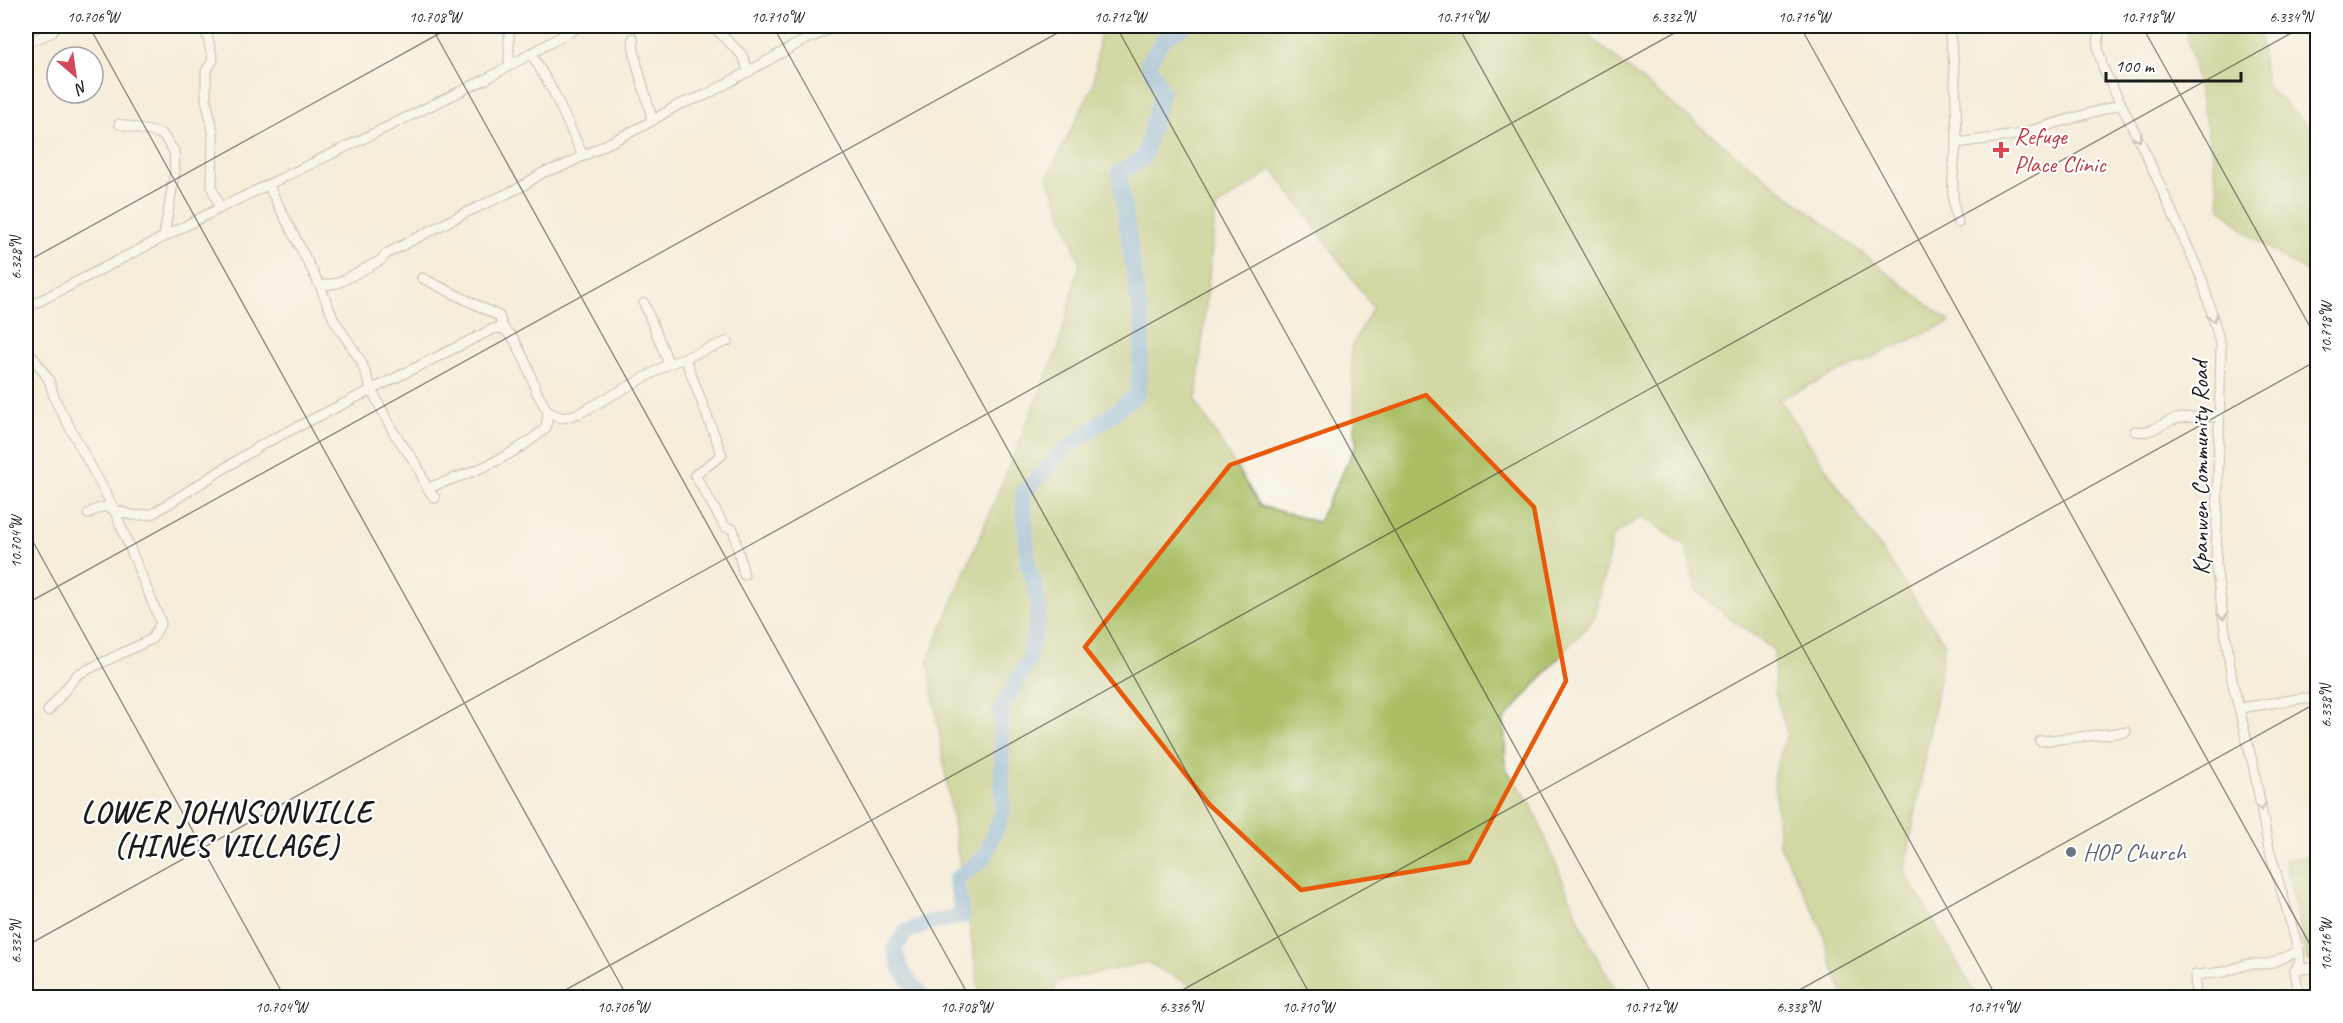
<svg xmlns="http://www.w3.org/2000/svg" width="2343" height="1023" viewBox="0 0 2343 1023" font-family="Caveat,sans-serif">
	<rect width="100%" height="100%" fill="#fff"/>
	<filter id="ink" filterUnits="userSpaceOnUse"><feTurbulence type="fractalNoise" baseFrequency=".0167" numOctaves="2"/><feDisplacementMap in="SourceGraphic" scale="12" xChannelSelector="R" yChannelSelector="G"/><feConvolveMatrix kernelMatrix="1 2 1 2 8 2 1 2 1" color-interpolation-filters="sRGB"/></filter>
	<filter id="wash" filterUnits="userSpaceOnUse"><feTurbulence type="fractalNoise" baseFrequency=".008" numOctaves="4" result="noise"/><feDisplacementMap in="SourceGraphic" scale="24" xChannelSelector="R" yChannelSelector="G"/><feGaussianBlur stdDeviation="1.35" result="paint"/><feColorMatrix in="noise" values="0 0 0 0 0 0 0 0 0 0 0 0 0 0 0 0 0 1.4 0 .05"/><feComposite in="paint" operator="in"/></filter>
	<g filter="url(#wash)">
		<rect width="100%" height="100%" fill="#f5edda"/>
		<g fill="#a9be63" stroke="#626d40" stroke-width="1.5" fill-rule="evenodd">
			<path d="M1101,26h476l73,61 300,235 -171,77 166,245 -40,228 72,125h-132l-13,-31 -11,-40 -42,-82 -5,-70 13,-41 -12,-41 -1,-42 -57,-41 -22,-20 -8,-42 -45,-31 -29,20 -18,81 -91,103 2,49 25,35 58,139 31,54h-407l-66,-35 -91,20 -2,15h-76l1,-8 -51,-328 131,-315 21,-83 -32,-87 45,-90zM1273,169l100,138 -22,41 5,97 -38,77 -58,-16 -64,-104 20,-194z"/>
			<polygon points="2185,26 2259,26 2266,86 2317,134 2317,276 2289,262 2247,233 2221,208 2212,152"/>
			<polygon points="2317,854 2317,960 2307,961 2285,860"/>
		</g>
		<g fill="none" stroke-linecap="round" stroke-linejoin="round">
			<g stroke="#65a3d7" stroke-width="16">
				<polyline points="1140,312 1119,173 1143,159 1162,91 1148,63 1165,37 1184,26"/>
				<polyline points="919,998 920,994 902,971 894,949 906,932 928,923 962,916 956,879 984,858 1003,812 1001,710 1029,660 1039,610 1035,584 1028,566 1023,493 1060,454 1137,395 1143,328 1139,306"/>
			</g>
		</g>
	</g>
	<g filter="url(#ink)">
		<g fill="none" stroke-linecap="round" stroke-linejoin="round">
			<defs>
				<g id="minor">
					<polyline points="205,26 213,60 206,71 206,99 213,131 212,188 220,208"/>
					<polyline points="509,26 509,66"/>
					<polyline points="713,26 742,55 749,72"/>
					<path d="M1948,26c8,38 8,76 9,115 0,5 -2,9 -2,14 -3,24 -4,45 3,68"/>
					<polyline points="2099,26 2098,48 2103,68 2146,154 2202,279 2221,346 2216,566 2232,680 2254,769 2268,845 2299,951 2300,962 2295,970 2299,998"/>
					<path d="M633,38c1,29 14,54 19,83"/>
					<polyline points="26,43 51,33 56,26"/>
					<polyline points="531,53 554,93 583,156"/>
					<polyline points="119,124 162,134 174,151 175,171 164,236"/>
					<polyline points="1957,143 2016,135 2121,104"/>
					<polyline points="268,185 320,286 338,283 381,260 386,254 461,215 519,188 544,172 563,166 643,126 678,105 706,95 799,43 837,26"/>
					<polyline points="422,278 499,316 503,328"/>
					<polyline points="320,286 334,320 361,361 372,391 394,433 417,465 427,488 435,498"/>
					<polyline points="644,303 669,364"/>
					<polyline points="26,308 220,208 486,79 580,26"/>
					<polyline points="26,347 49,380 55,400 113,507 161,623 152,639 78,674 48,711"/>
					<polyline points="685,358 722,455 695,475 725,527 733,529 744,575"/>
					<path d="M2135,431c20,3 24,-8 41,-12 13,-3 29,-1 43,-3"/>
					<path d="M427,488c45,-15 83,-29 119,-60l2,-16"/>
					<path d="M88,514c21,-15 24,-2 45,1 6,1 13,-1 19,-1l111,-70 230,-115 10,-1 11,11 13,26 10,28 11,19 15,6 17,-5 89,-49 59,-23"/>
					<polyline points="2240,708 2304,698 2318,701"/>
					<polyline points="2040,741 2126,732"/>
					<polyline points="2295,970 2318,967"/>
					<polyline points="2196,998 2195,975 2224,972 2248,964 2269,964 2299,951"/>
				</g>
			</defs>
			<use href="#minor" stroke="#88847b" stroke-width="11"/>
			<use href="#minor" stroke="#fff" stroke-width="9"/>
		</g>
		<defs><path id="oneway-chevron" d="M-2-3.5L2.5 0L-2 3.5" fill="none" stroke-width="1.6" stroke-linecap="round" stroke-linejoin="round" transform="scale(1.5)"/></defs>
		<g stroke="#999">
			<use href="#oneway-chevron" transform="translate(2138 138) rotate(63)"/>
			<use href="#oneway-chevron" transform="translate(2213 318) rotate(75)"/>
			<use href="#oneway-chevron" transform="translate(2223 616) rotate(82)"/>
			<use href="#oneway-chevron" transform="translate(2261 807) rotate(80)"/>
		</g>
	</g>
	<path d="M0 0H2343V1023H0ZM1426,395l108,112 32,174 -97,181 -168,28 -92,-86 -124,-157 145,-182z" fill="#f5edda" fill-opacity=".55" fill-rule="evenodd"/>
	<path fill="none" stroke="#e8590c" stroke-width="4.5" stroke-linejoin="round" d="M1426,395l108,112 32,174 -97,181 -168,28 -92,-86 -124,-157 145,-182z"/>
	<path fill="none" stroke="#1c1c1c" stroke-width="1.5" stroke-opacity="0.45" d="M89,26l539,972M431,26l539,972M773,26l539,972M1116,26l538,972M1458,26l539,972M1800,26l518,933M2142,26l176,315M26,262l427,-236M26,529l259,469M26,604l1044,-578M26,946l1661,-920M551,998l1753,-972M1168,998l1150,-638M1785,998l533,-296"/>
	<path fill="#e0444e" stroke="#fff" stroke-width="2" d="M1998 141h6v6h6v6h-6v6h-6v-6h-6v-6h6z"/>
	<circle fill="#6b7280" stroke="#fff" stroke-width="2" cx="2071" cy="852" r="6"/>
	<g text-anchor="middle" stroke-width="4.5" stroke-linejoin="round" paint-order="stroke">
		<g font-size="24" fill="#be3a42" stroke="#fff" text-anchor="start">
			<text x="2014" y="144">Refuge<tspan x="2014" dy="28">Place Clinic</tspan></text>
		</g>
		<g font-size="24" fill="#1c1c1c" stroke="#fff">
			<text transform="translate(2200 468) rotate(-90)" y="8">Kpanwen Community Road</text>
		</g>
		<g font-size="24" fill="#5b616d" stroke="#fff" text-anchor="start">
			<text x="2083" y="860">HOP Church</text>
		</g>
		<g font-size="30" font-weight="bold" letter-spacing="1.5" fill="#1c1c1c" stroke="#fff">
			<text x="227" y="822">LOWER JOHNSONVILLE<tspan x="227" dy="34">(HINES VILLAGE)</tspan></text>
		</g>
	</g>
	<rect width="2343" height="1023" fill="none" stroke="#fff" stroke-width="66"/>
	<g transform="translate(75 75) rotate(151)"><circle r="28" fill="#ffffff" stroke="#a4a4a4" stroke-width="1.5"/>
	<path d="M0-4.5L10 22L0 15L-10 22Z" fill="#d1495b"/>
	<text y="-9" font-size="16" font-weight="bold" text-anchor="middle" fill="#1c1c1c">N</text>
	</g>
	<path d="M2106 72v9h135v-9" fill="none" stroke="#1c1c1c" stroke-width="3"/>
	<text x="2115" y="72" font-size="18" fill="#1c1c1c" stroke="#ffffff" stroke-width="4.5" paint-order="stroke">100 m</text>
	<rect x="33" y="33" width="2277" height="957" fill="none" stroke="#1c1c1c" stroke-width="2"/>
	<g font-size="15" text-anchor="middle" fill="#1c1c1c">
		<text x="93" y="22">10.706°W</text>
		<text x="435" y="22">10.708°W</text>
		<text x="777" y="22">10.710°W</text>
		<text x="1120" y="22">10.712°W</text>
		<text x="1462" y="22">10.714°W</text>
		<text x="1673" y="22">6.332°N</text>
		<text x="1804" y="22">10.716°W</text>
		<text x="2147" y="22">10.718°W</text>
		<text x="2291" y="22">6.334°N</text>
		<text transform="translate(16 258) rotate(-90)" y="5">6.328°N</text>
		<text transform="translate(2326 328) rotate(-90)" y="5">10.718°W</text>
		<text transform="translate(16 542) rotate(-90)" y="5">10.704°W</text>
		<text transform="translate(2326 706) rotate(-90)" y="5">6.338°N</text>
		<text transform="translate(16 942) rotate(-90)" y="5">6.332°N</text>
		<text transform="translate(2326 945) rotate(-90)" y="5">10.716°W</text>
		<text x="281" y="1012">10.704°W</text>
		<text x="623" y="1012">10.706°W</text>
		<text x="966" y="1012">10.708°W</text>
		<text x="1181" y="1012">6.336°N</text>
		<text x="1308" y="1012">10.710°W</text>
		<text x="1650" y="1012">10.712°W</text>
		<text x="1798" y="1012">6.338°N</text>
		<text x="1993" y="1012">10.714°W</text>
	</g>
</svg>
